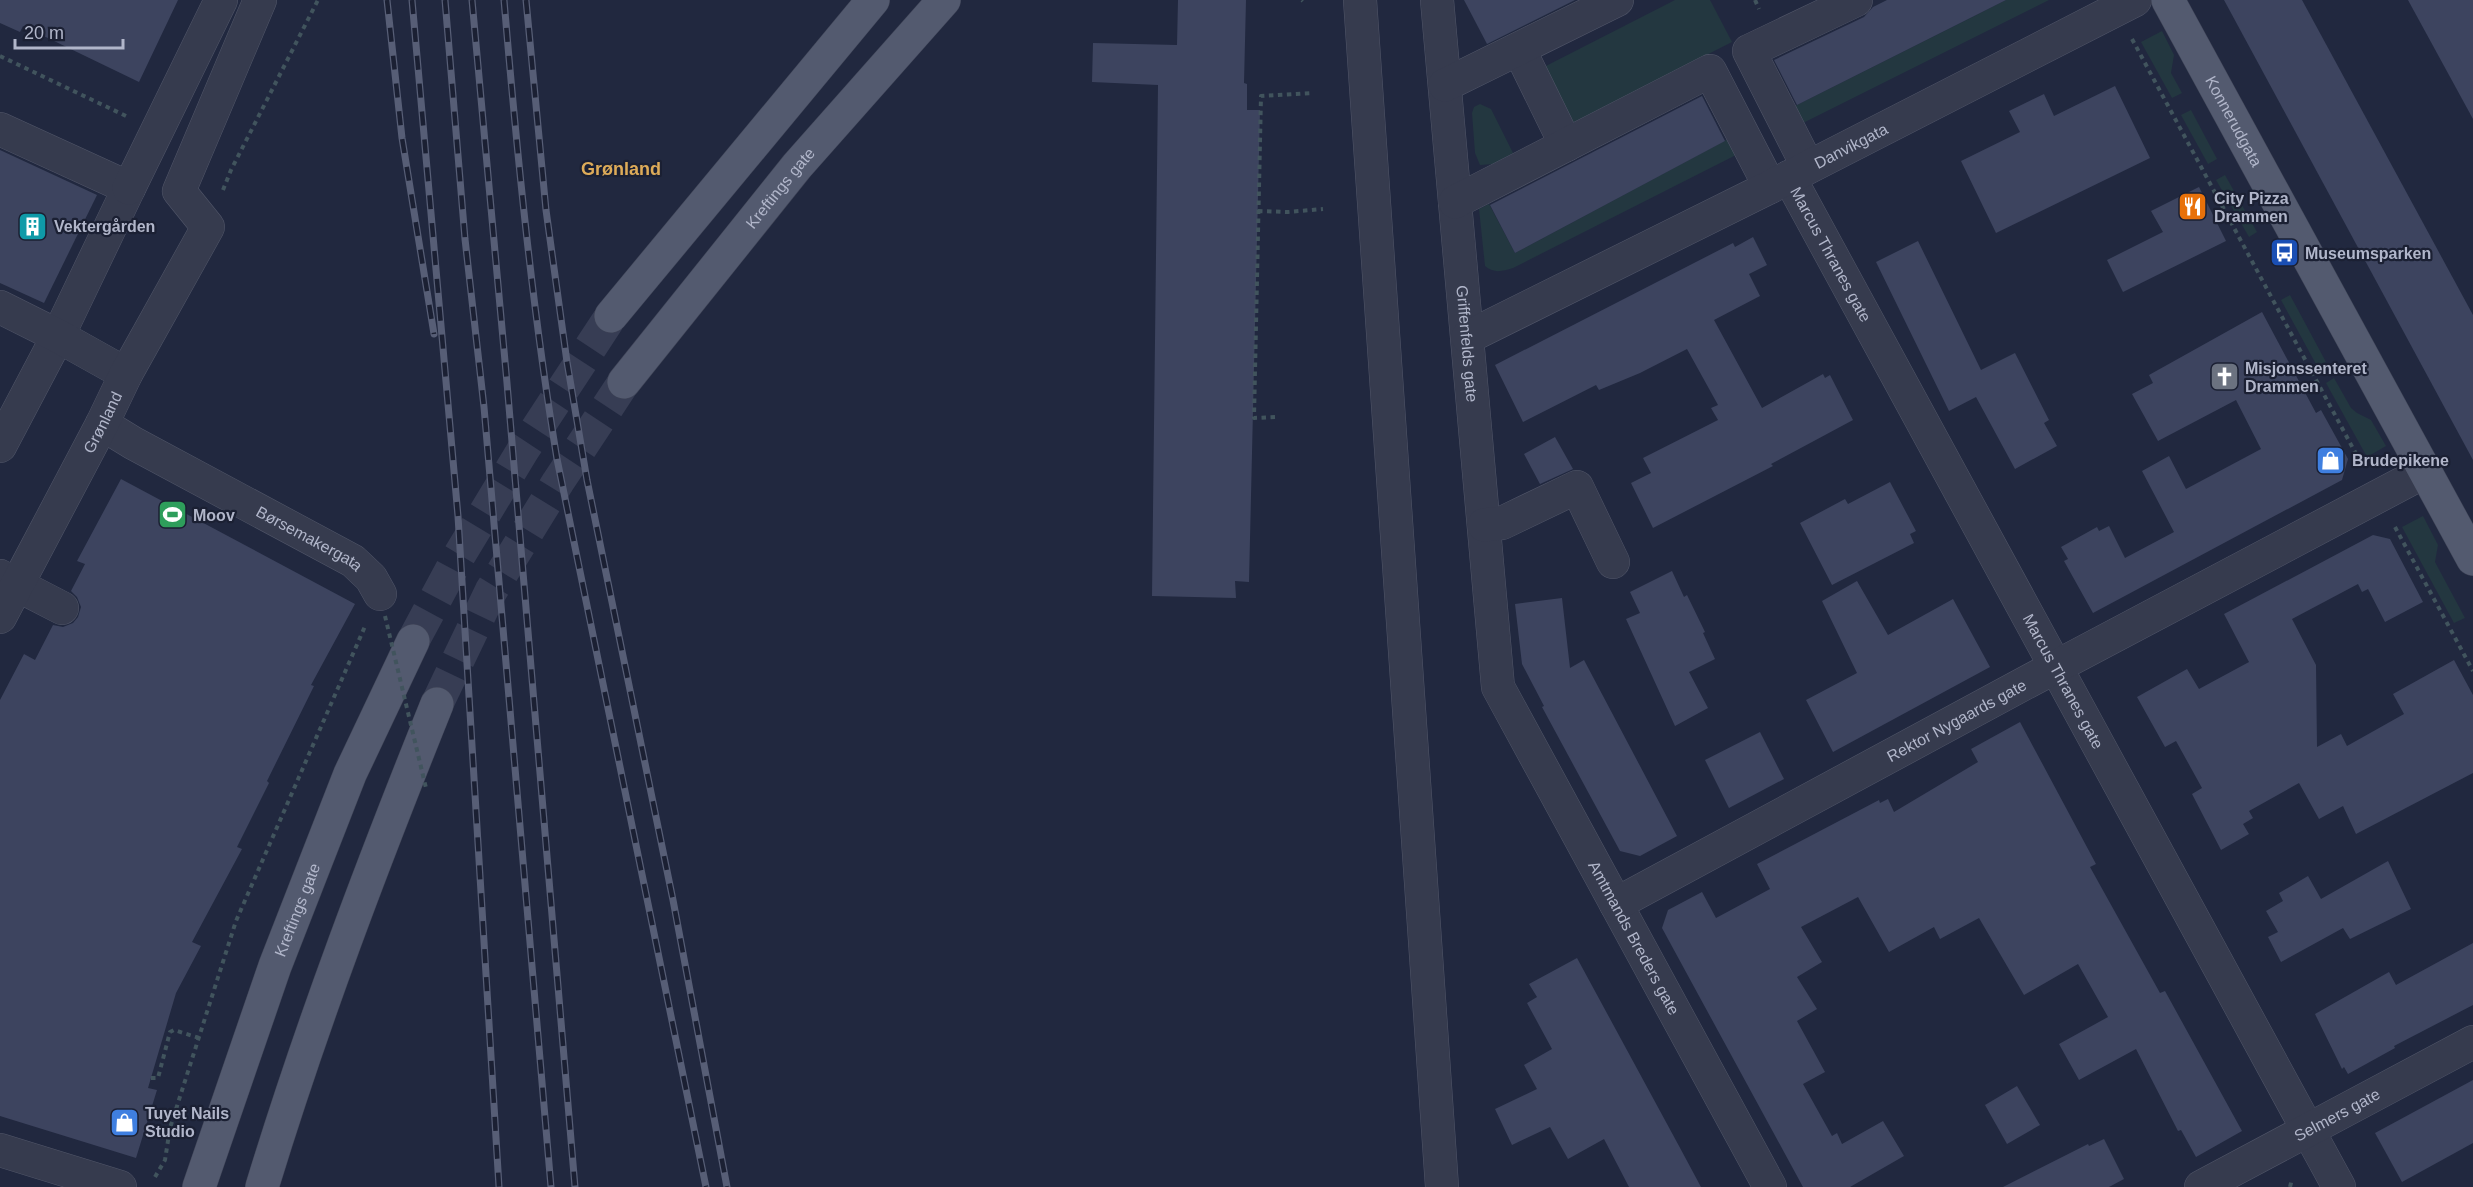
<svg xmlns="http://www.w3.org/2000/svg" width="2473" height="1187" viewBox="0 0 2473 1187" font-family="Arial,sans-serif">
	<rect width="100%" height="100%" fill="#21283f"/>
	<g fill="#233740">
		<polygon points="1675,0 1710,0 1732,42 1569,125 1540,69"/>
		<polygon points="2006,0 2049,0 1799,125 1791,108"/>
		<polygon points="2162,31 2174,55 2171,73 2182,93 2172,98 2141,42"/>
		<polygon points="1480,104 1491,109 1513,153 1494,164 1480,165 1475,153 1472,113 1474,107"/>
		<polygon points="2191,110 2217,159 2208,164 2181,115"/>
		<path d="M1730,138l8,16 -225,114c-11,3 -18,6 -28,-2l-6,-57 10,-5 26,49z"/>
		<polygon points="2225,175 2257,232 2249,237 2216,180"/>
		<polygon points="2290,295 2326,362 2317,366 2281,300"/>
		<polygon points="2334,378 2351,408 2357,413 2371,420 2386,446 2367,457 2326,383"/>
		<polygon points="2423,516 2438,545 2435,562 2465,618 2454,623 2402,527"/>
	</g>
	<g fill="#3d445f">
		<polygon points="0,0 178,0 139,82 23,26 20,32 0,23"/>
		<polygon points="1178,0 1246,0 1244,83 1247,84 1247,110 1260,110 1249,582 1235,581 1236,598 1152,596 1158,85 1092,82 1093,43 1177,45"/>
		<polygon points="1464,0 1575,0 1487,44"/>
		<polygon points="1887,0 2006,0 1797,105 1774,60 1864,17 1873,7"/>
		<polygon points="2224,0 2302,0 2473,315 2473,460"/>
		<polygon points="2408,0 2473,0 2473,119"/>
		<polygon points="2115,86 2150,158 1996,233 1961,161 2020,132 2009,111 2044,94 2054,116"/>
		<polygon points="1702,96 1725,141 1515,253 1490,205"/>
		<polygon points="0,150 97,195 44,303 0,283"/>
		<polygon points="2199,187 2226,241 2123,292 2107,260 2163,232 2151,211"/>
		<polygon points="1753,237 1767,265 1749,274 1760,296 1714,320 1762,408 1823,374 1825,378 1830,375 1853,420 1771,464 1773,466 1653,528 1631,483 1651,473 1643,458 1718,420 1711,408 1718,405 1687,349 1640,373 1599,390 1596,385 1523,422 1495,365 1733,243 1735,247"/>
		<polygon points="1918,241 1981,370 2015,353 2049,420 2044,423 2057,446 2015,469 1976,397 1949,411 1876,262"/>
		<polygon points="2262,312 2316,413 2321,410 2348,459 2342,480 2093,613 2064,561 2068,559 2061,547 2097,527 2099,531 2109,526 2125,558 2174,532 2142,471 2169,456 2186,489 2261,449 2236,400 2158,441 2132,394 2153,383 2149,375"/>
		<polygon points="1555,437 1573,469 1540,484 1524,454"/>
		<polygon points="121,479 355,604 311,685 314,686 267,781 269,783 237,847 242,849 192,942 201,946 176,993 148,1088 157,1090 136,1158 0,1116 0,700 24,654 35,660 53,625 63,627 73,623 78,617 81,607 77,597 71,591 85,564 77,561"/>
		<polygon points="1890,482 1916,531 1910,534 1914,543 1832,585 1800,523 1845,499 1848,504"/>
		<polygon points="2373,535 2390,539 2423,602 2385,622 2368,589 2362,592 2358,584 2292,619 2316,665 2317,747 2341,734 2347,746 2404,714 2393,694 2454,660 2473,695 2473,773 2356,834 2343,806 2319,819 2299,783 2249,811 2253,818 2243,824 2249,834 2221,850 2192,794 2202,788 2176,741 2165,747 2137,697 2187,669 2199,689 2249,662 2224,614"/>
		<polygon points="1672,571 1684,597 1687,595 1705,632 1703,633 1715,659 1689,672 1708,708 1675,726 1626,619 1640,613 1630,592"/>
		<polygon points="1857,581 1888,635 1953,599 1990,667 1833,752 1806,700 1857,673 1822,601"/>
		<polygon points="1562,598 1570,668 1584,660 1677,836 1640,856 1620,851 1542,707 1544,706 1522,664 1515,604"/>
		<polygon points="2020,722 2096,864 2090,867 2160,993 2165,991 2242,1131 2196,1157 2181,1130 2178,1131 2136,1049 2079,1080 2059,1044 2108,1017 2078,964 2024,995 1979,918 1940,939 1934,927 1889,952 1858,897 1801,927 1822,962 1797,977 1817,1009 1797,1021 1825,1072 1803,1084 1832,1136 1837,1133 1842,1144 1883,1121 1904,1156 1850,1187 1803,1187 1662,928 1668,910 1702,892 1716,918 1770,889 1757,864 1879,800 1880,803 1888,799 1894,812 1978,762 1971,749"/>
		<polygon points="1760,732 1784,779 1729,808 1705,760"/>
		<polygon points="2388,861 2411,909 2350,939 2343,928 2281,962 2268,937 2278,932 2266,911 2283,901 2279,893 2308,876 2321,899"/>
		<polygon points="2473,943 2473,1005 2394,1046 2395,1048 2348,1074 2344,1067 2342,1069 2315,1014 2389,972 2396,985"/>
		<polygon points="1577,958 1679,1146 1701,1187 1629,1187 1604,1139 1568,1159 1550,1127 1512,1145 1495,1109 1537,1089 1524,1065 1552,1049 1527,1003 1537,997 1529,984"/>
		<polygon points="2473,1080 2473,1143 2402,1182 2375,1133"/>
		<polygon points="2017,1086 2040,1125 2007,1144 1985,1105"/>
		<polygon points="2104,1139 2124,1179 2109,1187 2003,1187 2088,1144 2089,1146"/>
	</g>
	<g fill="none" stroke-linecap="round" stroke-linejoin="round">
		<g stroke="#373d54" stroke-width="33" stroke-dasharray="33 16" stroke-linecap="butt">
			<polyline points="413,641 457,559 523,450 611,316"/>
			<polyline points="437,704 491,591 558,482 624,382"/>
		</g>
		<defs>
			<g id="minor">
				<polyline points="1360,0 1442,1187"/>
				<path id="s1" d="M1437,0l61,687 272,500"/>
				<polyline points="1519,49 1566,145"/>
				<polyline points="1445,85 1617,0"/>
				<polyline points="0,129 129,188 58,336 0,446"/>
				<polyline points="1808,167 1749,51 1856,0"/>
				<path id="s2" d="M1789,177l550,1010"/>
				<polyline points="129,188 221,0"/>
				<polyline points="1455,202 1710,71 1770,187"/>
				<polyline points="0,307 58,336 126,374"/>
				<path id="s3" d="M1468,337l302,-150 365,-187"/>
				<path id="s4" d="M102,424l31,19 220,118 18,17 9,16"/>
				<polyline points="1484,525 1502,523 1577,487 1613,562"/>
				<polyline points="0,576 62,608"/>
				<path id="s5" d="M0,617l102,-193 24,-50 82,-147 -29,-36 81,-191"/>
				<path id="s6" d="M1616,904l413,-223 395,-209"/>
				<polyline points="0,1150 120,1187"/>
				<path id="s7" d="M2201,1187l272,-145"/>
			</g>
			<g id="major">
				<path id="s8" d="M2168,0l305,559"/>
				<polyline points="611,316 873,0"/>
				<path id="s9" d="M624,382l173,-216 147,-166"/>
				<path id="s10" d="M199,1187l76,-221 75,-192 63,-133"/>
				<path d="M262,1187c50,-164 111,-324 175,-483"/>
			</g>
		</defs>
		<use href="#minor" stroke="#515669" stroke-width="34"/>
		<use href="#major" stroke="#3f4457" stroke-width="34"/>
		<g stroke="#41545d" stroke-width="4" stroke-dasharray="4.5 4.5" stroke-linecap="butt">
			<polyline points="1302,0 1303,1"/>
			<polyline points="1755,0 1759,9"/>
			<polyline points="2132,39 2362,465"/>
			<polyline points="0,56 126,116"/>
			<polyline points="223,190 231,170 318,0"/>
			<polyline points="1258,211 1288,212 1323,209"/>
			<polyline points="1275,417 1254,418 1261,96 1312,93"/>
			<polyline points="2395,527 2473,671"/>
			<polyline points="151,1078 158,1078 170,1032 174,1030 199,1038"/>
			<polyline points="155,1177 165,1160 170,1128 236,921 366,624"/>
			<polyline points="2290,1187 2292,1179"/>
		</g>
		<use href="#minor" stroke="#363b4e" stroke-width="33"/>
		<use href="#major" stroke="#535a6f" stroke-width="33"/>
		<defs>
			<g id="rail">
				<polyline points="387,0 402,138 434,334"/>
				<polyline points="412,0 458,516 499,1187"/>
				<polyline points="445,0 465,239 484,407 551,1187"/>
				<polyline points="472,0 507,383 575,1187"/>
				<path d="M504,0c13,154 28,307 53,459l149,728"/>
				<polyline points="526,0 546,210 567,362 587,480 673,900 727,1187"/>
			</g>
		</defs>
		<use href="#rail" stroke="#575e76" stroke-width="7"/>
		<use href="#rail" stroke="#1b2033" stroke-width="4.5" stroke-dasharray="14" stroke-linecap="butt"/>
		<polyline stroke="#41545d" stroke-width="4" stroke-dasharray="4.5 4.5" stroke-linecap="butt" points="385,616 426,788"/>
	</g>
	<defs>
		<symbol id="restaurant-square" viewBox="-11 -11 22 22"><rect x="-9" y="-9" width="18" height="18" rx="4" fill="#e8710a" stroke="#1b2033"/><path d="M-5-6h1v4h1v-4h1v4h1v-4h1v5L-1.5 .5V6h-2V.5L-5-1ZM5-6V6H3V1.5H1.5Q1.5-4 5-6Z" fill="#fff"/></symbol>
		<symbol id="building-square" viewBox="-11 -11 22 22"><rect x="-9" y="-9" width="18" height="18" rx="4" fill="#0f9aa8" stroke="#1b2033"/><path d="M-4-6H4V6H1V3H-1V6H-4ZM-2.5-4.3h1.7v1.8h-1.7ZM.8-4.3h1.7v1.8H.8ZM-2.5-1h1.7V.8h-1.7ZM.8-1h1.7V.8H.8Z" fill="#fff"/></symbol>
		<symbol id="bus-square" viewBox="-11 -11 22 22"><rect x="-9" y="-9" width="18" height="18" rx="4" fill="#1a4fb4" stroke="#1b2033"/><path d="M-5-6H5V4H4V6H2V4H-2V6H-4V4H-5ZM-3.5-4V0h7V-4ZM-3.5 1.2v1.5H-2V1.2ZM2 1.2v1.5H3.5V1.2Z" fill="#fff"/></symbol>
		<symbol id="church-square" viewBox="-11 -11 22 22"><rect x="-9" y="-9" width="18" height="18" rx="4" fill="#6b7280" stroke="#1b2033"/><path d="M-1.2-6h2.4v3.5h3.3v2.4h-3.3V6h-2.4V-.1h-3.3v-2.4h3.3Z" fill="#fff"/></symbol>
		<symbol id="shop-square" viewBox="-11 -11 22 22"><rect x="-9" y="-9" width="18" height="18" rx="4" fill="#3f7fe0" stroke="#1b2033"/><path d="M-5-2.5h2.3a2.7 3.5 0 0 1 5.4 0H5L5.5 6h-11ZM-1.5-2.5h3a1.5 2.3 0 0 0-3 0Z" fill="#fff"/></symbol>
		<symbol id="stadium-square" viewBox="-11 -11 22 22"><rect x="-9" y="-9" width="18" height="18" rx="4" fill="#2e9e5b" stroke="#1b2033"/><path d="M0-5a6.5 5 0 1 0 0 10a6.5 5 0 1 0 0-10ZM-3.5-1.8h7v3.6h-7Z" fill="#fff"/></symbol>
	</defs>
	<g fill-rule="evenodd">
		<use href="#restaurant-square" x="2176" y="190" width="33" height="33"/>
		<use href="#building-square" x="16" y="210" width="33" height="33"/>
		<use href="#bus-square" x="2268" y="236" width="33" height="33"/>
		<use href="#church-square" x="2208" y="360" width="33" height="33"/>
		<use href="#shop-square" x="2314" y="444" width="33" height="33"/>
		<use href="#stadium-square" x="156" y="498" width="33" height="33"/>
		<use href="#shop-square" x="108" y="1106" width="33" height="33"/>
	</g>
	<g text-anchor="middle" stroke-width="4.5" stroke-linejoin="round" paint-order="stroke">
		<g font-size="16" fill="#b1b6ca" stroke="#1b2033">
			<text dy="6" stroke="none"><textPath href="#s8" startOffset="138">Konnerudgata</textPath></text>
			<text dy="6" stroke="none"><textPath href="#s3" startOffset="428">Danvikgata</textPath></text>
			<text dy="6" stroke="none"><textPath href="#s9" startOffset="249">Kreftings gate</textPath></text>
			<text dy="6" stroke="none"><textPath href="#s2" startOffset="88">Marcus Thranes gate</textPath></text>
			<text dy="6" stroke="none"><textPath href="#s1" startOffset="345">Griffenfelds gate</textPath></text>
			<text dy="6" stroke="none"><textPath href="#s5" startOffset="220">Grønland</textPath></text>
			<text dy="6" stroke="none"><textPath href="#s4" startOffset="237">Børsemakergata</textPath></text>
			<text dy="6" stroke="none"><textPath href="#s2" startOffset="574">Marcus Thranes gate</textPath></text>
			<text dy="6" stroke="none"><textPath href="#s6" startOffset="387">Rektor Nygaards gate</textPath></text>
			<text dy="6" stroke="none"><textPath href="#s10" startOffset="294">Kreftings gate</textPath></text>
			<text dy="6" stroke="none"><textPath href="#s1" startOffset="975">Amtmands Breders gate</textPath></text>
			<text dy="6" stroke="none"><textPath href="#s7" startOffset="154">Selmers gate</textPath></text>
		</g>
		<g font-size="16" font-weight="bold" fill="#b1b6ca" stroke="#1b2033" text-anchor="start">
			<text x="2214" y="204">City Pizza<tspan x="2214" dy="18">Drammen</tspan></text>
			<text x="54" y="232">Vektergården</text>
			<text x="2305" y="259">Museumsparken</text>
			<text x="2245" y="374">Misjonssenteret<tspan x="2245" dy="18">Drammen</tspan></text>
			<text x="2352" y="466">Brudepikene</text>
			<text x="193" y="521">Moov</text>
			<text x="145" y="1119">Tuyet Nails<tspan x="145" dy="18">Studio</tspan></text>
		</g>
		<g font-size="18" font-weight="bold" fill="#ddab59" stroke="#1b2033">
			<text x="621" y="175">Grønland</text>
		</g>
	</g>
	<path d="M15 39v9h108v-9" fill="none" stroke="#b1b6ca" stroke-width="3"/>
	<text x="24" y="39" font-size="18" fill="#b1b6ca" stroke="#1b2033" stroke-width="4.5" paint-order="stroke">20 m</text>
</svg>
